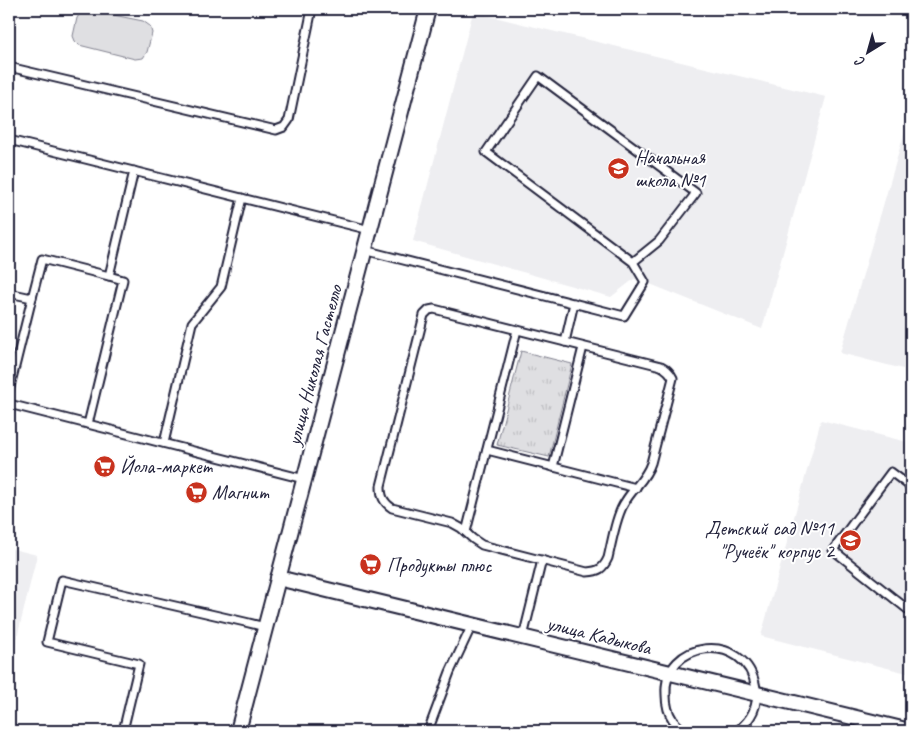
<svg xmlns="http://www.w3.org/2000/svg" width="920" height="740" viewBox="0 0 920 740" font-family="Caveat,sans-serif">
	<defs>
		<pattern id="park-tufts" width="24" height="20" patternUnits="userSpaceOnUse" patternTransform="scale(1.25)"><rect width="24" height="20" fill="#dfdfe2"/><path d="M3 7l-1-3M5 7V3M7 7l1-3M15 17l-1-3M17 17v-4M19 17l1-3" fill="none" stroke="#bfbfc3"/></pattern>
	</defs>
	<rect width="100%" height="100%" fill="#fff"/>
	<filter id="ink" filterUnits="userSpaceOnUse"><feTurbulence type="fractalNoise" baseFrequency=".02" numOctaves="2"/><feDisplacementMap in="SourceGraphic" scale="10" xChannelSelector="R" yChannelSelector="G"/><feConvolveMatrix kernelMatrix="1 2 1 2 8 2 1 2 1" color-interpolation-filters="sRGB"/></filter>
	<g filter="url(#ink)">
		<g fill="#eeeef1">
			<polygon points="473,12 826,97 762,329 645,282 634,279 611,297 413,241"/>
			<polygon points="909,117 911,118 911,371 840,353"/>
			<polygon points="821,420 911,443 911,674 761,636"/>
			<polygon points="9,548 37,555 9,671"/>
		</g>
		<polygon fill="url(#park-tufts)" stroke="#80808e" points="521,351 572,364 549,457 497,445"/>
		<polygon fill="#dfdfe2" stroke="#80808e" points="89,10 143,21 150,26 152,33 147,52 143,58 135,59 79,45 75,41 73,36 77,18 81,12"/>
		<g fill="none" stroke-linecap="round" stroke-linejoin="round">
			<defs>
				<g id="service">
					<polyline points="9,67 276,130 284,127 289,120 312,9"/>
					<polyline points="9,140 370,230"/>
					<polyline points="364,250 624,316 645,282 633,262 486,152 538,76 696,193 659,241 633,262"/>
					<polyline points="9,293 32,298 9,391"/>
					<polyline points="32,298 42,259 109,276 134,171"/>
					<path d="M434,309l227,57c6,3 9,6 12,12l-22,85c-5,16 -18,25 -26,39 -9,13 -13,40 -17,56 -5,11 -9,13 -21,14l-105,-27 -9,-6 -12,-11 -9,-5 -60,-15c-9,-6 -11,-12 -11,-22l43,-171 5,-5z"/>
					<polyline points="565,342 574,303"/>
					<polyline points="9,404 304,479"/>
					<polyline points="88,424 123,280 109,276"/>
					<polyline points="164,443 192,323 221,287 242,198"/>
					<polyline points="487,450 636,488"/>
					<polyline points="553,467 583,347"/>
					<polyline points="911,487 891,472 833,550 911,612"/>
					<polyline points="466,532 517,330"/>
					<polyline points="523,637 542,560"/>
					<polyline points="123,731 139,664 47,642 62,580 245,622 265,627"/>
					<polyline points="428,731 450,672 472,625"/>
					<path d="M684,731c-4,-3 -8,-7 -11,-11 -5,-7 -7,-17 -7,-25 -4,-55 80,-66 90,-7 3,18 -5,32 -19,43"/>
				</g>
				<g id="minor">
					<polyline points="278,578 910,731"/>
					<polyline points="238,731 428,9"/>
				</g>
			</defs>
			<use href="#service" stroke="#22223b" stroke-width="11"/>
			<use href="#minor" stroke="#22223b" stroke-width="18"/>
			<use href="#service" stroke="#fff" stroke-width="7"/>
			<use href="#minor" stroke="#fff" stroke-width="14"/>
		</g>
	</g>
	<defs>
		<symbol id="school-disc" viewBox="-11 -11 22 22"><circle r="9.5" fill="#c8321e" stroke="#fff"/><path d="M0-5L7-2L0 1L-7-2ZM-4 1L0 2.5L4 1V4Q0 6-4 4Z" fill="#fff"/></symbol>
		<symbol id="supermarket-disc" viewBox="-11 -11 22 22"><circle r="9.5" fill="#c8321e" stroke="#fff"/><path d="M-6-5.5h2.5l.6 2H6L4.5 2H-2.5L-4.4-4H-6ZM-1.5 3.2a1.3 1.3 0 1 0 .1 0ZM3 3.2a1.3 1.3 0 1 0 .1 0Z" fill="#fff"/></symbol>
	</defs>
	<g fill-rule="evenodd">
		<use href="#school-disc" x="606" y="156" width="25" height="25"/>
		<use href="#supermarket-disc" x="92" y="454" width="25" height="25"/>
		<use href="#supermarket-disc" x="184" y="480" width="25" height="25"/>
		<use href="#school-disc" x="838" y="528" width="25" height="25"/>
		<use href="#supermarket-disc" x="358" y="552" width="25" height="25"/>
	</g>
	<g text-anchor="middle" stroke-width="4" stroke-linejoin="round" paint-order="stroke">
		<g font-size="20" fill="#22223b" stroke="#fff" text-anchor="start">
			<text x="635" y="164">Начальная<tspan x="635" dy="23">школа №1</tspan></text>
			<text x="120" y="473">Йола-маркет</text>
			<text x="212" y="499">Магнит</text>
			<text x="834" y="535" text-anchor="end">Детский сад №11<tspan x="834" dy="23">"Ручеёк" корпус 2</tspan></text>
			<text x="387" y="572">Продукты плюс</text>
		</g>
		<g font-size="20" fill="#22223b" stroke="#fff">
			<text transform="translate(314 365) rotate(-75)" y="7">улица Николая Гастелло</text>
			<text transform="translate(599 635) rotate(14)" y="7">улица Кадыкова</text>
		</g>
	</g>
	<rect width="920" height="740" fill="none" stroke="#fff" stroke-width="30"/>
	<rect x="15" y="15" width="890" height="710" fill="none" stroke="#22223b" stroke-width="2" filter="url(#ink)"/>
	<g transform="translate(868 52) rotate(217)" stroke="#ffffff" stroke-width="4" paint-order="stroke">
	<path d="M0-4L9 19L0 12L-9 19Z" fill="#22223b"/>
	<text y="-8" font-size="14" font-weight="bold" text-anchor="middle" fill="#22223b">С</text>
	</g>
</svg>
